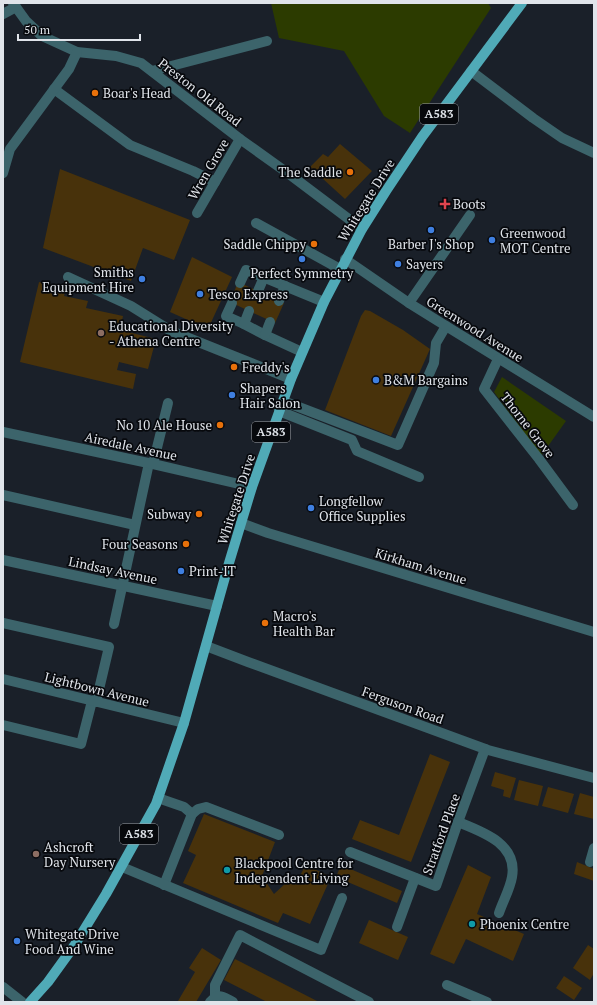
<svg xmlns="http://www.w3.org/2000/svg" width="597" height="1005" viewBox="0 0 597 1005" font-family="'PT Serif',serif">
	<rect width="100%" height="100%" fill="#1a2029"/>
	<g fill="#2c3b00">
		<polygon points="271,3 488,3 491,8 410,133 384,116 344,51 279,38"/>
		<polygon points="502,377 566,421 541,456 494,392"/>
	</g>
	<g fill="#48320b">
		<polygon points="340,144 372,171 345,199 310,167 323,154 328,157"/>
		<polygon points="60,169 190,220 174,260 143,248 131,281 43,248"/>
		<polygon points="192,257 232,277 208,329 170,312"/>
		<polygon points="39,282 66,288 64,296 88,301 86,308 123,316 120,330 156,339 148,369 119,362 117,370 136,374 133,389 20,362"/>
		<polygon points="238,282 284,303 275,323 230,302"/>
		<polygon points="365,310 370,311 403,330 430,349 391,436 325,410 361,316"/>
		<polygon points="430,754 450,762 411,862 352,839 360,820 399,835"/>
		<polygon points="495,772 516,778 510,798 503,796 504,790 491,786"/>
		<polygon points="519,780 543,786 538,806 514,800"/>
		<polygon points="548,787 574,794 568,813 542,806"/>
		<polygon points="580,793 594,797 594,819 574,814"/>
		<polygon points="204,814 275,842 262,876 274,894 288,881 295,884 306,865 331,877 310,924 283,913 278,923 183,883 196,855 188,851"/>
		<polygon points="577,862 594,869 594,881 574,874"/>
		<polygon points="341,865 402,891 397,903 336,877"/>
		<polygon points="468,865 491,877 477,914 524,934 513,961 466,939 454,964 430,954"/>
		<polygon points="369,920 408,937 398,960 359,943"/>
		<polygon points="588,945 594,949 594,973 590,980 573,968"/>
		<polygon points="202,948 221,960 196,1002 180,1002 178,1001 195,972 189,968"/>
		<polygon points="235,959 319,1002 267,1002 224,980"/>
		<polygon points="564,976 582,988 574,1000 556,988"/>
	</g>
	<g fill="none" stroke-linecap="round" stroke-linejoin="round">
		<g stroke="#3c646b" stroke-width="10">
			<polyline points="152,71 267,41"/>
			<polyline points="54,89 130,145 193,171 215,182"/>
			<polyline points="256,223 340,269"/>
			<polyline points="68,277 131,306 171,331 291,379"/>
			<polyline points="240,283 246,270 324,302"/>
			<polyline points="258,291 264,277"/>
			<polyline points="279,301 285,286"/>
			<polyline points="232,303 226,316 244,324"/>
			<polyline points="409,303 470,215"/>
			<polyline points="249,311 244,324 265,335 302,352"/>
			<polyline points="265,335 270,322"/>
			<polyline points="283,401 398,445 434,363 436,343 446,326"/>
			<polyline points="279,411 352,440 357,451 419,477"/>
			<polyline points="153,464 168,403"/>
			<polyline points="3,495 135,525"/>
			<polyline points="3,623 109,647 96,702"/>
			<polyline points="114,624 149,463"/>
			<polyline points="3,725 81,744 92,701"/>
			<polyline points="158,798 184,807 192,814 164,885"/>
			<polyline points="192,814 198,809 206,807 279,835"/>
			<path d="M458,822c25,10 60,22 54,55 -2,12 -9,24 -13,36"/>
			<polyline points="590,862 594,848"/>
			<polyline points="122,867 321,950 342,898"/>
			<polyline points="447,985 487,1002"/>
			<polyline points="215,997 215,985 240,935 369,1002"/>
		</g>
		<g stroke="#3c646b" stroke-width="10">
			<polyline points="13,3 26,21 42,36 77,52 116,56 141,63 240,139 289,174 362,229"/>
			<polyline points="3,14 16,7"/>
			<polyline points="471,71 533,118 562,138 594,153"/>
			<polyline points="3,173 10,149 69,69 77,52"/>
			<polyline points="197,213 240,139"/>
			<polyline points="345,259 409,303 446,326 594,417"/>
			<polyline points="498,359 484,389 539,459 573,505"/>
			<polyline points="3,432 153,464 252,487"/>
			<polyline points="241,523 268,533 594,632"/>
			<polyline points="3,560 217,606"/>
			<polyline points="206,646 248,662 488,750 594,778"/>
			<polyline points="3,679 184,723"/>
			<polyline points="350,852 436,886 458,822 485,749"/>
			<polyline points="397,927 415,878"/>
			<polyline points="3,987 22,1002"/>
			<path d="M210,1002c9,-10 13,-5 23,0"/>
		</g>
		<polyline stroke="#50aab7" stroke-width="10" points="30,1002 48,982 74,946 106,894 156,804 184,723 229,563 252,487 291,379 324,302 362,229 386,191 422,137 522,3"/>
	</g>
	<g fill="#e8710a" stroke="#07090d" stroke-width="1.5">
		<circle cx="95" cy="93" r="4"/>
		<circle cx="350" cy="172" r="4"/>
		<circle cx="314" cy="244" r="4"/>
		<circle cx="234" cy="367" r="4"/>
		<circle cx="220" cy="425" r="4"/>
		<circle cx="199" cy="514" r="4"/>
		<circle cx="186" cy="544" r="4"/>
		<circle cx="265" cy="623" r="4"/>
	</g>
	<path fill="#e0444e" stroke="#07090d" stroke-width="1.5" d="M443 198h4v4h4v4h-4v4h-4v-4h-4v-4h4z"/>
	<g fill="#3f7fe0" stroke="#07090d" stroke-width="1.5">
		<circle cx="431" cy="230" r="4"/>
		<circle cx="492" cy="240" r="4"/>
		<circle cx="302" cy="259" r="4"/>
		<circle cx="398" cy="264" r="4"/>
		<circle cx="142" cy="279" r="4"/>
		<circle cx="200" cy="294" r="4"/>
		<circle cx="376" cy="380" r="4"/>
		<circle cx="232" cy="395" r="4"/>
		<circle cx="311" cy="508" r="4"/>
		<circle cx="181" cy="571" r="4"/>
		<circle cx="17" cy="941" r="4"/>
	</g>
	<g fill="#8d6e63" stroke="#07090d" stroke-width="1.5">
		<circle cx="101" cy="333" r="4"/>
		<circle cx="36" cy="854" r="4"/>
	</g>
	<g fill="#0f9aa8" stroke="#07090d" stroke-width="1.5">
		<circle cx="227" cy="870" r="4"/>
		<circle cx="472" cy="924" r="4"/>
	</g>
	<g text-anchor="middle" stroke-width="3.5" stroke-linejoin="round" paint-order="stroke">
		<g fill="#07090d" stroke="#9fa2a8" stroke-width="1">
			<rect x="420" y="104" width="38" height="20" rx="3"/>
			<rect x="252" y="422" width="38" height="20" rx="3"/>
			<rect x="120" y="824" width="38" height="20" rx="3"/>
		</g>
		<g font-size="12" font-weight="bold" fill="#e0e4ea">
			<text x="439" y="118">A583</text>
			<text x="271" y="436">A583</text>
			<text x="139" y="838">A583</text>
		</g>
		<g font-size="13" fill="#e0e4ea" stroke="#07090d">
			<text transform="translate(200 92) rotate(38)" y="5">Preston Old Road</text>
			<text transform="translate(208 169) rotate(-60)" y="5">Wren Grove</text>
			<text transform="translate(366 200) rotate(-58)" y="5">Whitegate Drive</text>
			<text transform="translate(475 329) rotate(32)" y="5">Greenwood Avenue</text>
			<text transform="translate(528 425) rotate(52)" y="5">Thorne Grove</text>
			<text transform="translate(131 446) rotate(12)" y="5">Airedale Avenue</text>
			<text transform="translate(236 499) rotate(-72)" y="5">Whitegate Drive</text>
			<text transform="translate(421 566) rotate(17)" y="5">Kirkham Avenue</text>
			<text transform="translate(113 570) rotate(12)" y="5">Lindsay Avenue</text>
			<text transform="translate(97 689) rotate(14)" y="5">Lightbown Avenue</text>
			<text transform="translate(403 705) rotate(20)" y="5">Ferguson Road</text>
			<text transform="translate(441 834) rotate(-70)" y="5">Stratford Place</text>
		</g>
		<g font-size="13" fill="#e0e4ea" stroke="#07090d" text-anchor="start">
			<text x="103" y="98">Boar's Head</text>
			<text x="342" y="177" text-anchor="end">The Saddle</text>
			<text x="453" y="209">Boots</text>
			<text x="500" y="238">Greenwood<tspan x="500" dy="15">MOT Centre</tspan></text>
			<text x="306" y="249" text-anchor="end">Saddle Chippy</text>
			<text x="431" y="249" text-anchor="middle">Barber J's Shop</text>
			<text x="406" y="269">Sayers</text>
			<text x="134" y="277" text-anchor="end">Smiths<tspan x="134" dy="15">Equipment Hire</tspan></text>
			<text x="302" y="278" text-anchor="middle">Perfect Symmetry</text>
			<text x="208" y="299">Tesco Express</text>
			<text x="109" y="331">Educational Diversity<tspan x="109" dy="15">- Athena Centre</tspan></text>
			<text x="242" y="372">Freddy's</text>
			<text x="384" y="385">B&amp;M Bargains</text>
			<text x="240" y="393">Shapers<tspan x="240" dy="15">Hair Salon</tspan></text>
			<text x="212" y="430" text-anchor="end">No 10 Ale House</text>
			<text x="319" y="506">Longfellow<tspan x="319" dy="15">Office Supplies</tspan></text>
			<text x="191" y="519" text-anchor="end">Subway</text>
			<text x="178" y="549" text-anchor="end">Four Seasons</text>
			<text x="189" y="576">Print-IT</text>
			<text x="273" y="621">Macro's<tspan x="273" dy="15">Health Bar</tspan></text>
			<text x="44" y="852">Ashcroft<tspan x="44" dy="15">Day Nursery</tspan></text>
			<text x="235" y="868">Blackpool Centre for<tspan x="235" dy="15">Independent Living</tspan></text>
			<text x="480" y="929">Phoenix Centre</text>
			<text x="25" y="939">Whitegate Drive<tspan x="25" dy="15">Food And Wine</tspan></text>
		</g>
	</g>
	<rect width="597" height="1005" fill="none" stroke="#e0e4ea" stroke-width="8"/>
	<path d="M18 34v6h122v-6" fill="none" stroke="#e0e4ea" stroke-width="2"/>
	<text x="24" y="34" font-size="12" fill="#e0e4ea" stroke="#07090d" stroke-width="3" paint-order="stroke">50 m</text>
</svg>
